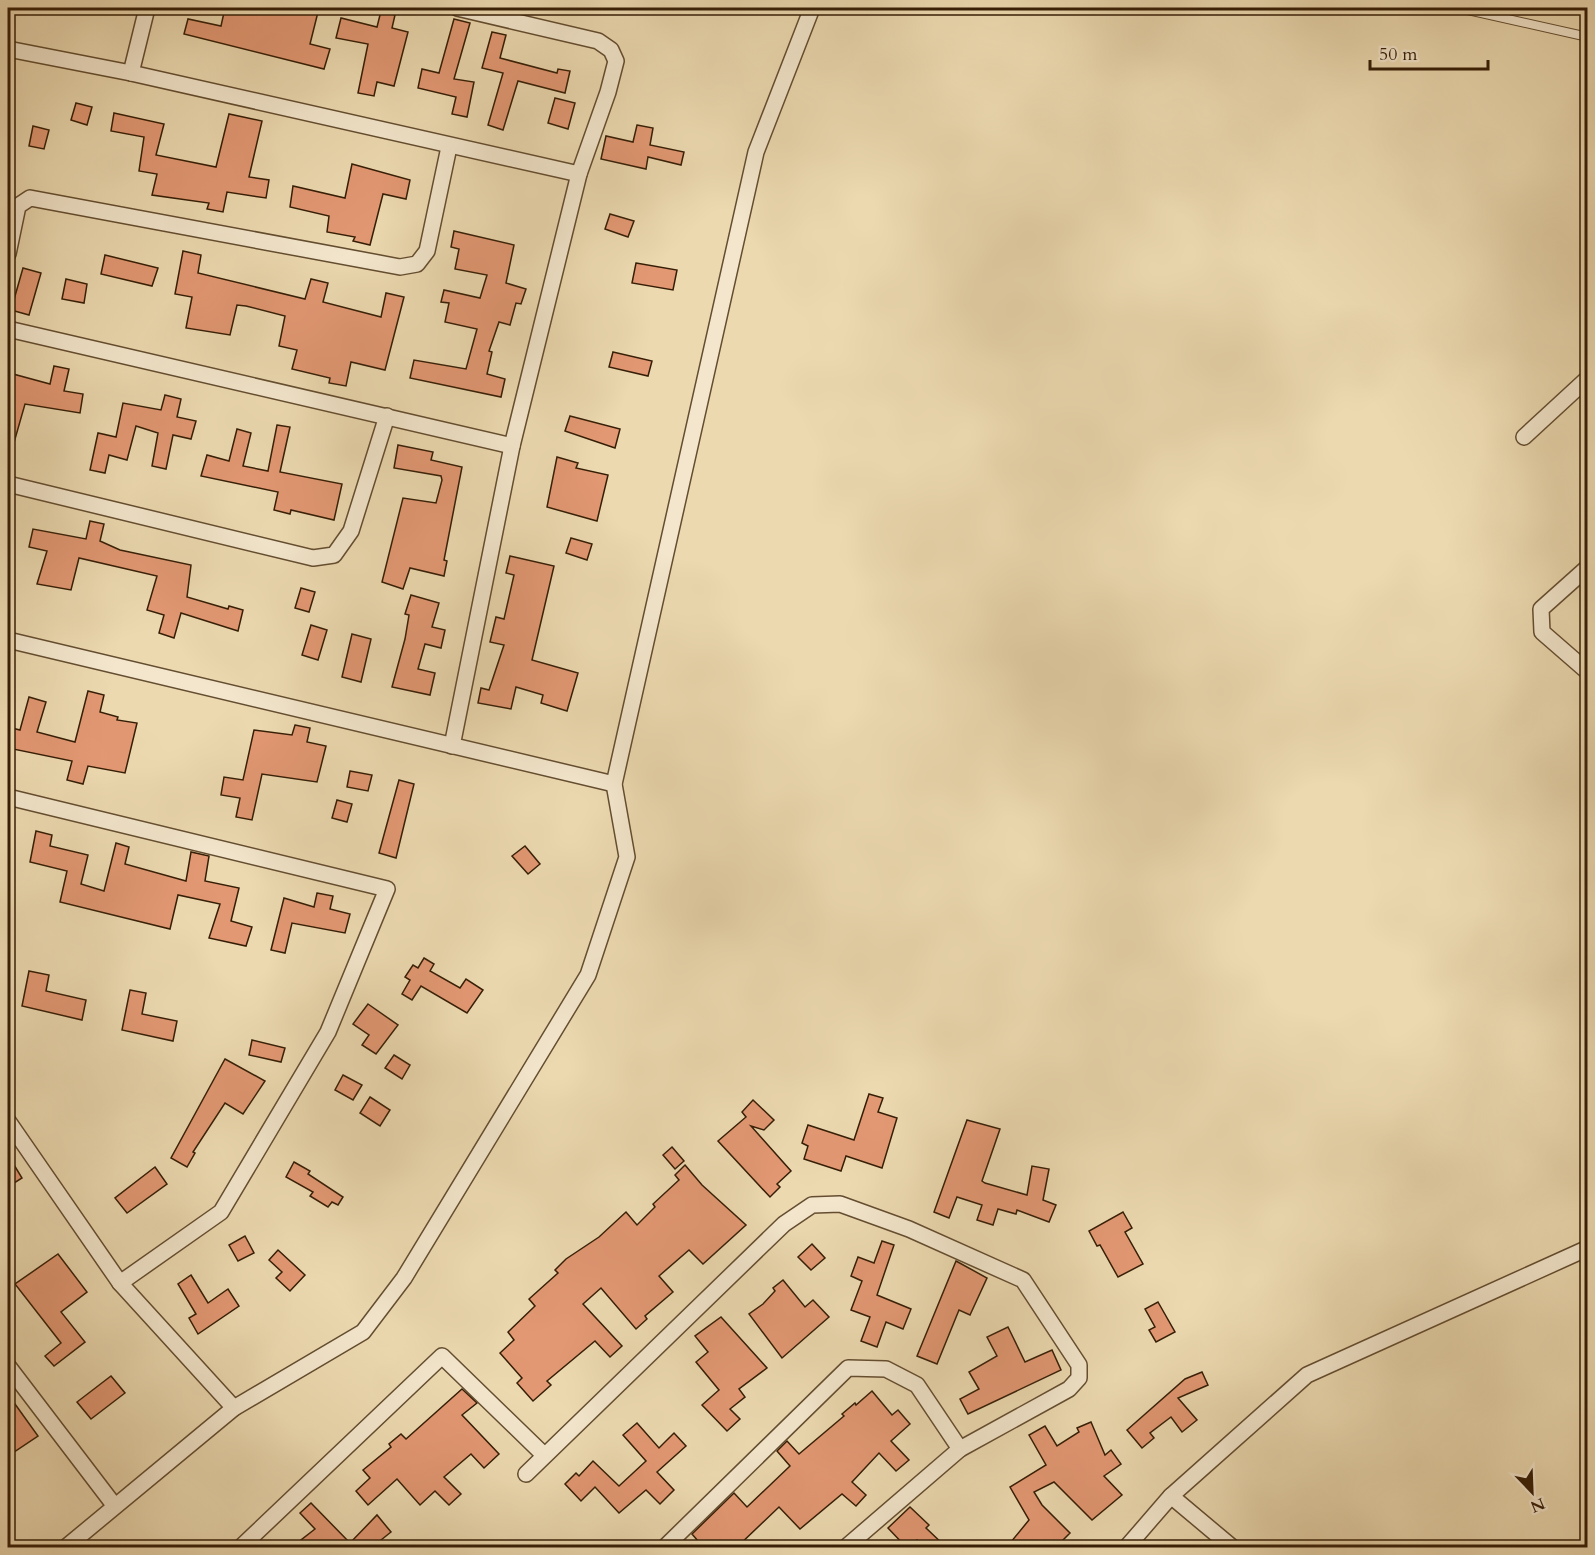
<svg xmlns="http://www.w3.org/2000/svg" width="1595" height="1555" viewBox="0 0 1595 1555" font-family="Cardo,serif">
	<rect width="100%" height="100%" fill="#ecd9b0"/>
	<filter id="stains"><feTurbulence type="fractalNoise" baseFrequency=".00333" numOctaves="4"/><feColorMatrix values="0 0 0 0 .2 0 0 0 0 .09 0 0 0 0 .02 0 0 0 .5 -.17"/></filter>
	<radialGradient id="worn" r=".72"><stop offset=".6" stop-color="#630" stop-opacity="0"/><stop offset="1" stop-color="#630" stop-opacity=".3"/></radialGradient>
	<g fill="#e29873" stroke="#361e06" stroke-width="1.5">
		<polygon points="225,8 299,8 318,12 310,44 330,49 324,69 184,34 188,19 221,26"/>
		<polygon points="381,11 395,15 392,28 408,32 394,86 377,82 374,96 358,93 368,44 336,38 341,18 377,27"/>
		<polygon points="454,19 470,23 454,79 474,82 467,117 452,114 456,97 418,88 422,69 439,73"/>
		<polygon points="492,32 506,35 500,58 557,73 558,69 570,71 565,93 518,81 503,130 488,125 503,73 482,68"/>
		<polygon points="555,98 575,103 568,129 548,123"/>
		<polygon points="76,103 92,107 87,125 71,120"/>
		<polygon points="114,113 164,124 156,155 216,167 229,114 262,121 249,177 269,180 266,198 227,192 223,212 207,209 209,203 152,195 157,174 139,171 144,137 111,131"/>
		<polygon points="637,125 653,128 650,145 684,152 681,165 648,157 646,169 601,159 606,136 633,142"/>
		<polygon points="33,126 49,130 44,149 29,146"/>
		<polygon points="352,164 410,180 406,199 383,194 370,245 353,241 355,237 327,232 329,216 290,207 293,186 345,198"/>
		<polygon points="610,214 634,221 628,237 605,229"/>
		<polygon points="454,231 514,245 506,283 526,289 521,304 516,303 510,325 499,322 489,351 492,352 487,374 505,379 501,397 410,378 414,360 466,369 477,329 445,322 449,303 441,302 444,290 480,298 487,275 455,269 459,249 451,247"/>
		<polygon points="183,251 201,255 198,273 305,299 311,279 328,283 323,302 381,317 386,293 404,297 385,370 351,362 346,386 329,383 330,378 292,369 297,350 279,346 285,316 246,306 237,305 230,335 186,328 192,297 175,294"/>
		<polygon points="105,255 158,268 152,286 101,274"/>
		<polygon points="636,263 677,270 673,290 632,283"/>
		<polygon points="23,268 41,273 29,315 11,310"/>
		<polygon points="66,279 87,284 84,303 62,299"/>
		<polygon points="613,352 652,361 648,376 609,367"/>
		<polygon points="54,366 69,369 64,391 83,394 80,413 25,404 11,453 8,453 8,379 11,380 13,374 50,384"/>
		<polygon points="165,395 181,399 177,417 196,421 191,439 173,435 166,469 152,466 158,433 136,426 127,460 109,455 105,473 90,470 98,433 116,437 123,403 161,410"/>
		<polygon points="570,416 620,429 615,448 565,431"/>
		<polygon points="277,425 290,427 280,472 342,484 334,520 291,510 290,514 274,510 278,492 201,476 207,455 229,461 237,429 251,433 243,466 268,471"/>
		<polygon points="398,445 433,452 431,460 462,467 444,560 447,561 444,576 410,568 403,589 382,582 403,498 436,503 442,480 441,476 394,468"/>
		<polygon points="557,457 578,463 576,468 608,475 597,521 547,507"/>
		<polygon points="90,521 104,524 100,541 120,550 191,565 187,597 228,609 229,606 243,610 238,631 181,613 174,638 159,633 164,615 147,610 157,576 79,558 71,590 37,584 47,551 29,547 33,529 86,539"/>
		<polygon points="571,538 592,544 587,560 566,553"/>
		<polygon points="510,556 554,566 532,660 578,673 567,711 541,703 543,695 516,687 511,709 478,703 481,688 489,690 504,645 490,642 496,617 504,619 514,575 506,573"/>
		<polygon points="301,588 315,592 309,612 295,608"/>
		<polygon points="411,595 439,603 432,627 445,630 441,648 425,644 418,669 435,673 430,695 392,687 405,639 409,615 405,614"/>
		<polygon points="311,625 327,630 318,660 302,655"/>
		<polygon points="352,634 371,639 361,682 342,677"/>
		<polygon points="88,691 104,695 100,712 118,717 117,720 137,723 125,773 88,766 83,784 67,780 72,761 8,748 8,727 20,730 29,697 46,702 37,732 75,742"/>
		<polygon points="295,725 310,728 307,742 326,746 317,782 262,774 252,820 236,817 240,798 221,795 224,777 243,780 254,730 292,735"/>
		<polygon points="350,771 372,775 368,791 347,787"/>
		<polygon points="399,780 414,784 396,858 379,853"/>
		<polygon points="337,800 352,804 347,822 332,818"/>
		<polygon points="36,831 52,835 50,846 88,855 81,884 104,891 116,843 129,847 125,864 186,881 191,852 209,856 205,881 239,888 231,921 252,927 246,946 209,938 220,904 178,895 170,929 60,902 67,871 30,862"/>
		<polygon points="525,846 540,864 528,874 512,856"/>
		<polygon points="317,893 333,896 330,909 350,914 345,933 292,923 285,953 271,950 284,898 314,907"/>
		<polygon points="424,958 434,964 430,971 460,988 466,979 483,990 467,1013 421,986 412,1000 402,994 410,980 405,977 413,965 418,968"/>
		<polygon points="29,971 49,975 46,991 86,1000 82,1020 22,1006"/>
		<polygon points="130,990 146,993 142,1014 177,1021 173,1041 122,1030"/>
		<polygon points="368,1004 398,1025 376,1054 362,1045 369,1035 353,1024"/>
		<polygon points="252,1040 285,1048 281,1062 249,1055"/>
		<polygon points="394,1055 410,1065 402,1079 385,1068"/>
		<polygon points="225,1059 265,1081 243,1114 225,1103 193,1152 195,1153 187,1167 171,1158"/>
		<polygon points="343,1075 362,1085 353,1100 335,1090"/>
		<polygon points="869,1094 883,1098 878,1112 897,1118 882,1168 846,1156 841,1171 804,1159 808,1146 802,1143 808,1125 854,1140"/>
		<polygon points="370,1097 390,1110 380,1126 360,1113"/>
		<polygon points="753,1100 774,1120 764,1130 751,1126 791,1171 777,1184 780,1187 770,1197 718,1141 746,1117 742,1112"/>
		<polygon points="967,1120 1000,1129 982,1181 985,1183 1027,1195 1032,1166 1049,1169 1043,1200 1056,1205 1049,1222 1017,1210 1016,1214 998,1209 993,1225 977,1220 982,1205 957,1197 949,1218 934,1212"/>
		<polygon points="672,1147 684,1161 675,1169 663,1155"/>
		<polygon points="8,1155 22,1178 8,1187"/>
		<polygon points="294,1162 310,1171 308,1174 343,1197 338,1205 332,1202 328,1207 310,1196 313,1192 286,1177"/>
		<polygon points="685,1165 702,1185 746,1225 703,1264 689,1250 659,1276 673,1292 645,1316 647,1319 636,1329 601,1288 583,1304 622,1346 610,1357 595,1341 547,1381 551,1385 533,1401 517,1383 522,1378 500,1353 514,1340 508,1332 535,1306 529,1299 558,1273 555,1270 566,1259 599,1237 626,1212 637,1225 655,1207 653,1204 679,1180 675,1175"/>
		<polygon points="155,1167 167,1184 127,1213 115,1198"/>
		<polygon points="1123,1212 1132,1228 1125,1232 1143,1264 1118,1277 1100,1245 1097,1246 1089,1231"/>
		<polygon points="245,1236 254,1253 238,1261 229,1245"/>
		<polygon points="882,1241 894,1245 877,1295 911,1309 903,1329 886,1322 877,1347 861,1341 870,1317 851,1310 862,1281 851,1276 858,1257 874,1263"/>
		<polygon points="812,1244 825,1258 811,1270 798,1257"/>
		<polygon points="278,1250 305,1275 290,1291 276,1278 282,1272 269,1260"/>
		<polygon points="58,1254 87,1292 61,1312 85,1342 54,1366 45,1356 61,1343 15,1284"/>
		<polygon points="956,1261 987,1278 970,1315 959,1310 937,1364 917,1356"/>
		<polygon points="191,1275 208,1303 228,1289 239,1306 198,1334 189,1318 196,1314 178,1284"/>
		<polygon points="783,1280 805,1307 813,1300 829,1317 782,1358 749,1314 763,1304 775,1291 773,1288"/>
		<polygon points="1158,1302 1175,1332 1156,1342 1149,1330 1155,1327 1145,1309"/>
		<polygon points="721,1317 767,1368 739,1389 745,1397 730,1409 740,1419 727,1431 702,1405 719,1390 696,1362 708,1352 695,1336"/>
		<polygon points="1008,1327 1025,1362 1052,1350 1061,1370 968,1414 960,1399 979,1389 969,1372 997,1356 987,1337"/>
		<polygon points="1202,1372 1208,1385 1178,1398 1197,1420 1182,1432 1171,1417 1150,1433 1154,1438 1142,1448 1127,1430 1185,1379"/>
		<polygon points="111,1376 125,1393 91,1419 77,1402"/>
		<polygon points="462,1389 477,1403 462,1415 499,1454 484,1468 471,1454 444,1477 461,1494 449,1505 435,1491 420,1505 397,1479 368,1505 356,1491 370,1478 363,1470 391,1447 389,1444 401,1434 406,1439"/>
		<polygon points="872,1391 892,1415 898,1410 910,1424 891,1441 909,1460 896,1471 879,1453 852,1482 866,1495 856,1506 842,1494 800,1529 779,1507 736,1548 704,1548 692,1534 734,1493 747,1507 790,1466 777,1451 787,1441 799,1454 844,1416 842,1414 855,1403 856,1405"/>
		<polygon points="15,1404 38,1436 8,1456 8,1409"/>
		<polygon points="1091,1422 1105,1455 1111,1450 1121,1464 1104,1476 1122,1495 1092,1520 1054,1482 1034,1492 1042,1505 1070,1533 1055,1548 1006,1548 1029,1520 1010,1487 1046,1465 1029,1435 1045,1426 1057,1446 1079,1432 1077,1428"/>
		<polygon points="637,1423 659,1448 674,1433 686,1446 657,1472 674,1490 660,1504 646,1490 619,1513 595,1487 581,1501 565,1484 576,1473 579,1476 593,1461 619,1486 646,1461 623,1435"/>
		<polygon points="311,1503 350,1543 377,1515 391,1532 371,1548 307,1548 301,1540 315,1529 300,1513"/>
		<polygon points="910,1507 929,1525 926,1528 947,1548 925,1548 917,1540 907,1548 888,1528"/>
	</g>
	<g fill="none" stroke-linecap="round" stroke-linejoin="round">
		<defs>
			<polyline id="service" points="1459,8 1588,37"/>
			<g id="minor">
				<polyline points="8,49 131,73 579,174"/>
				<polyline points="131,73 147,8"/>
				<polyline points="8,254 18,206 30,198 400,267 417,264 427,251 449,147"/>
				<polyline points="8,329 512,446"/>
				<polyline points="1524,437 1588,378"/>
				<polyline points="8,484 313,558 334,555 351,531 387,416"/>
				<polyline points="1588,567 1541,609 1542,632 1588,672"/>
				<polyline points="8,640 614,784"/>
				<polyline points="452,746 512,446 579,174 608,92 616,61 611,50 598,41 457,8"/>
				<polyline points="8,797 387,889 328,1032 221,1212 120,1283"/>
				<polyline points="8,1121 120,1283 234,1408"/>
				<polyline points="8,1366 114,1505"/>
				<polyline points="526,1474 784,1224 812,1205 840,1204 909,1229 1023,1280 1079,1365 1079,1378 1069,1389 960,1449 845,1548"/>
				<polyline points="1171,1496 1233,1548"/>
				<polyline points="65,1548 234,1408 363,1332 404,1278 588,975 627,857 614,784 756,152 812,8"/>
				<polyline points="240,1548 442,1356 543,1454"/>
				<polyline points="664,1548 848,1368 886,1369 917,1385 960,1449"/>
				<polyline points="1126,1548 1171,1496 1307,1375 1588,1248"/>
			</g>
		</defs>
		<use href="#service" stroke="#644d30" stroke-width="10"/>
		<use href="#minor" stroke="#644d30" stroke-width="18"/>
		<use href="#service" stroke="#f3e6cc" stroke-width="8"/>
		<use href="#minor" stroke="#f3e6cc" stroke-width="15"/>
	</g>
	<rect width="1595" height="1555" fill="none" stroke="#ecd9b0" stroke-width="30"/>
	<rect x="9" y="9" width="1577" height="1537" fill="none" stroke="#361e06" stroke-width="3"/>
	<rect x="15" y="15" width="1565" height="1525" fill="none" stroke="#361e06" stroke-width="1.5"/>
	<g transform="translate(1532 1492) rotate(157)" stroke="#f3e6cc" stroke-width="4.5" paint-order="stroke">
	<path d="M0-4.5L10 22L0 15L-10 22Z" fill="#361e06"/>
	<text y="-9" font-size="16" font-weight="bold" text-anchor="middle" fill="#361e06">N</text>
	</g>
	<path d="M1370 60v9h118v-9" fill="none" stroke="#361e06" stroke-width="3"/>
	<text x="1379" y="60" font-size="18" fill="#361e06" stroke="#f3e6cc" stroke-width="4.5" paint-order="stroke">50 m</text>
	<rect width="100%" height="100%" filter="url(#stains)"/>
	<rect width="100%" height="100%" fill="url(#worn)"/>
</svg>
